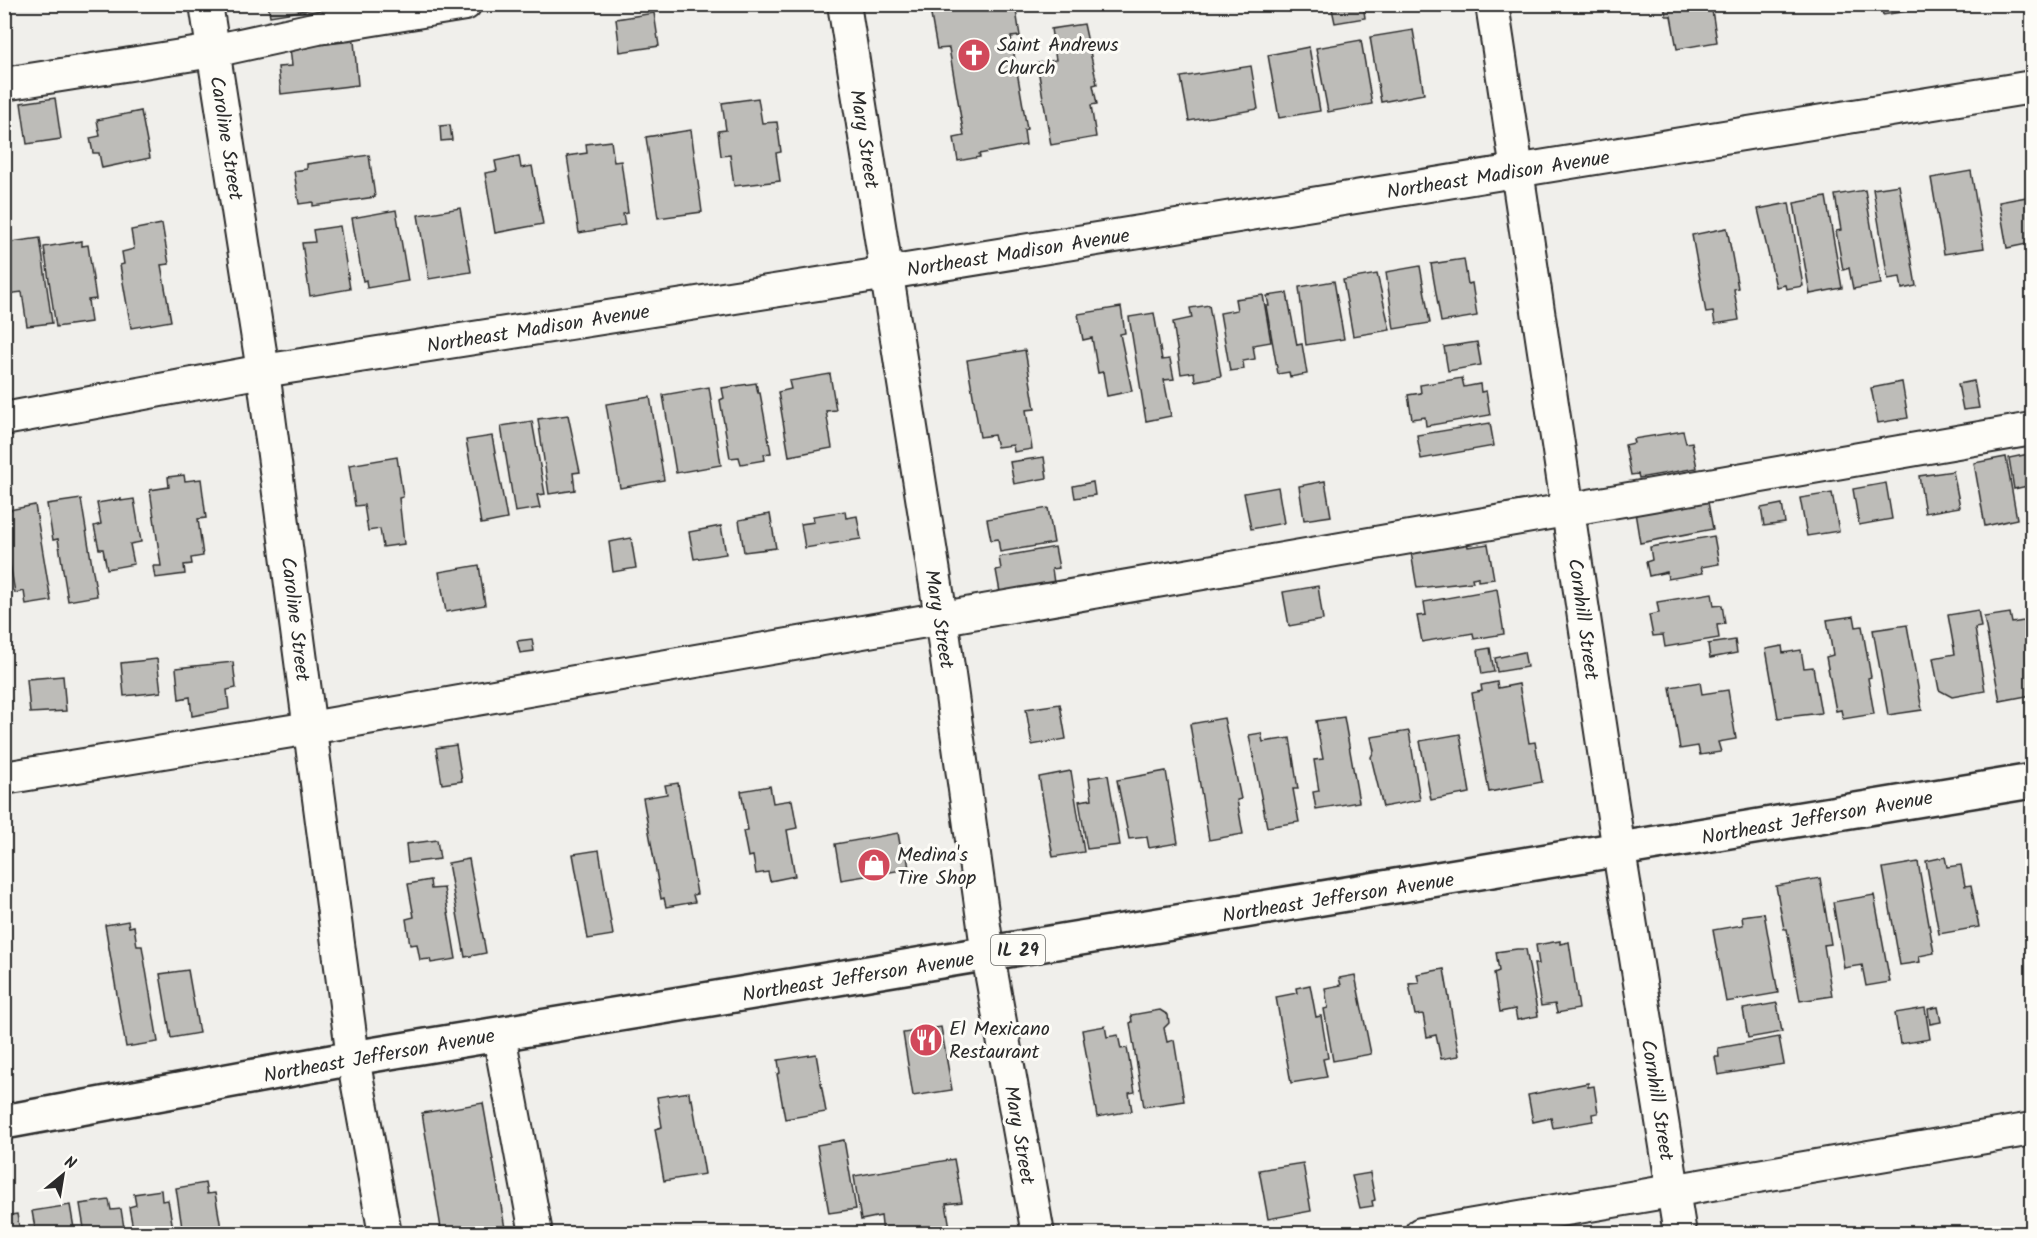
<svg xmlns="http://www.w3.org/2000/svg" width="2037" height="1238" viewBox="0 0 2037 1238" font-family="Kalam,sans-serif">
	<rect width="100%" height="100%" fill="#f0efeb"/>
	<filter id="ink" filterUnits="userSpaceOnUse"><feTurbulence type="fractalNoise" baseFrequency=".0167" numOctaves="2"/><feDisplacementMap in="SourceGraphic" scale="12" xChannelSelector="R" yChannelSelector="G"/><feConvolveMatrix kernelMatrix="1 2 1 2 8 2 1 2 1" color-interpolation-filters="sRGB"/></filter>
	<g filter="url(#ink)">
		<g fill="#bdbcb8" stroke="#2b2b2b" stroke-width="1.5">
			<polygon points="268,4 324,4 324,7 270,16"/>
			<polygon points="929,4 1015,4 1020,36 1011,37 1027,129 1024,130 1026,145 979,154 980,157 958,161 954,138 964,136 949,48 937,49"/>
			<polygon points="1331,4 1363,4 1365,18 1335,23"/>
			<polygon points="1664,4 1711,4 1717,42 1677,49 1671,16 1666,16"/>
			<polygon points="1881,4 1919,4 1919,9 1883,15"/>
			<polygon points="654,13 659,46 620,52 616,19"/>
			<polygon points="1084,24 1097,84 1093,85 1097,104 1091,105 1096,137 1051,145 1037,63 1056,60 1051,29"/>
			<polygon points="1413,30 1424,94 1381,102 1370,37"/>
			<polygon points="1361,40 1372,104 1328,112 1316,48"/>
			<polygon points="354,41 358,85 281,94 278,67 292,66 290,48"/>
			<polygon points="1309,47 1320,111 1279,118 1268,55"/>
			<polygon points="1251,66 1258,109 1189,121 1181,77"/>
			<polygon points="55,98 61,139 27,144 21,103"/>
			<polygon points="758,98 762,123 777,122 781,152 776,153 780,181 734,186 730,155 721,156 718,131 726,130 722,103"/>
			<polygon points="141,111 150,158 102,168 99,153 93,153 90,138 100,136 97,120"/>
			<polygon points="450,125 452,140 441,141 440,126"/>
			<polygon points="691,130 702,212 658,218 646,137"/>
			<polygon points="611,141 614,162 621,161 628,213 623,214 625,225 579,233 567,156 587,153 586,144"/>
			<polygon points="369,155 375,197 313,206 313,202 299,204 294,171 307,169 307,164"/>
			<polygon points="519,156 521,168 532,166 543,224 495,233 485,173 497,171 495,161"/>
			<polygon points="2032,162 2032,194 2027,163"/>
			<polygon points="1971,171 1984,248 1944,254 1931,178"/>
			<polygon points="1899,185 1916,286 1902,289 1900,277 1888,279 1873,189"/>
			<polygon points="1865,190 1881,284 1853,289 1849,268 1843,270 1836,231 1841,230 1835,195"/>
			<polygon points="2032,196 2032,243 2007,248 1999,202"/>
			<polygon points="1826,197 1842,288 1810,294 1794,203"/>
			<polygon points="1789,203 1803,286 1786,289 1785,285 1776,287 1758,209"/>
			<polygon points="460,208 471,272 429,279 418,215"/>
			<polygon points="396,210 408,281 367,288 366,280 363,281 352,218"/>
			<polygon points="162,224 169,264 161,265 171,321 131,328 120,265 124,264 122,252 134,249 131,230"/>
			<polygon points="340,226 350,289 310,296 302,243 315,242 313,230"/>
			<polygon points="1727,228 1738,288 1734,289 1739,320 1715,324 1713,312 1706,313 1692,235"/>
			<polygon points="40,238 52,323 27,326 22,292 7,294 4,243"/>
			<polygon points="82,241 82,246 88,245 96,299 88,300 91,322 56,327 44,247"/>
			<polygon points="1464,259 1468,284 1472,283 1477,316 1441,322 1431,264"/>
			<polygon points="1420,266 1430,323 1394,329 1386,272"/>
			<polygon points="1377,274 1390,330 1353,336 1343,280"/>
			<polygon points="1334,281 1344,339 1306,345 1299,287"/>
			<polygon points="1287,293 1297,345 1302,344 1307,374 1290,377 1289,372 1278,374 1266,306 1269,306 1267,296"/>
			<polygon points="1263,295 1271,342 1253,345 1255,359 1243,361 1244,369 1230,371 1220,313 1237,310 1235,299"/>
			<polygon points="1209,305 1221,376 1195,381 1194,372 1181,374 1173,322 1192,318 1190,308"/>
			<polygon points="1121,307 1125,333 1120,334 1132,391 1107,396 1103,372 1098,373 1092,338 1083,340 1078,314"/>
			<polygon points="1154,313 1162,360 1170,359 1174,379 1164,380 1171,416 1146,421 1129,317"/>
			<polygon points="1477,342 1481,365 1448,371 1444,347"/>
			<polygon points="1025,350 1035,409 1026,410 1032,449 1014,452 1013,445 997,447 994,435 980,437 967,360"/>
			<polygon points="830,374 836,410 826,411 832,448 789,456 778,392 791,389 789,381"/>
			<polygon points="1462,378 1464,387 1480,384 1481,392 1486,391 1490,415 1426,426 1425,417 1412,419 1408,395 1421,393 1420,385"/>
			<polygon points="1974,381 1979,408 1963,410 1958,384"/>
			<polygon points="1902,382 1908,418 1878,423 1871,388"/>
			<polygon points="756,383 758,393 760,393 771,453 764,454 765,460 741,464 739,457 730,458 720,400 724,398 722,388"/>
			<polygon points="709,387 721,465 676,473 663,395"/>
			<polygon points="650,397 664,480 620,488 606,404"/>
			<polygon points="568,415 580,472 573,473 575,490 549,494 538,419"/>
			<polygon points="532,421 545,494 537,495 540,508 515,512 501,426"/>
			<polygon points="1490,423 1494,446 1421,459 1417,435"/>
			<polygon points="1683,431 1686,443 1692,442 1697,468 1639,478 1638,474 1631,475 1625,445 1634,443 1633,439"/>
			<polygon points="492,436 507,519 481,524 466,440"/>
			<polygon points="2029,454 2032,485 2014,489 2009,458"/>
			<polygon points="397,457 403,497 399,498 404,544 383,547 380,529 368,531 364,505 355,506 349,465"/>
			<polygon points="1044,457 1047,478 1014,484 1010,462"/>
			<polygon points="2006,457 2017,519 1985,526 1974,463"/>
			<polygon points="1953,471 1960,507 1925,513 1919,476"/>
			<polygon points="184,475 185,481 201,479 206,518 198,519 203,556 191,558 192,564 184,565 185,574 155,578 153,566 161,566 150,490 169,487 168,477"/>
			<polygon points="1325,481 1331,516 1304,520 1299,486"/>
			<polygon points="1093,482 1095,495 1075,498 1073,486"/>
			<polygon points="1886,483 1892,519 1859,525 1853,489"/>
			<polygon points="1278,487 1284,523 1251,529 1244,493"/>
			<polygon points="1832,493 1839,531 1807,536 1800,498"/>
			<polygon points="1707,497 1713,529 1640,543 1635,512"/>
			<polygon points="81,499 97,596 68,601 58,539 53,540 47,504"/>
			<polygon points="121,499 121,501 134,499 141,542 130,544 134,564 107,569 103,549 99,549 94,526 101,524 97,503"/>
			<polygon points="1782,504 1785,523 1764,526 1761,508"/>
			<polygon points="35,505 51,601 26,605 24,591 15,593 4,529 4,511"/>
			<polygon points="1048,508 1054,543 1000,552 998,539 991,540 987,519"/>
			<polygon points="845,511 846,518 857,516 861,539 805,548 801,524 814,522 813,516"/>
			<polygon points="770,514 776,548 744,552 739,520"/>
			<polygon points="721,526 726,554 694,559 689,532"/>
			<polygon points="1714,536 1719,564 1701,567 1703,573 1668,579 1667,572 1649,576 1646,562 1652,560 1650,547"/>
			<polygon points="631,538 636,568 613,572 609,542"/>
			<polygon points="1467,543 1468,547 1488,544 1494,579 1478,581 1478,577 1472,578 1473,582 1417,588 1411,552"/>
			<polygon points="1055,547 1059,568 1052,569 1054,583 1000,592 996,570 1001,569 999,557"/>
			<polygon points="479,565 485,605 446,612 439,572"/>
			<polygon points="1318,586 1323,620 1289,626 1283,592"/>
			<polygon points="1497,589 1504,634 1474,639 1473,633 1422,642 1417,616 1426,615 1424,602"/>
			<polygon points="1712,593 1714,606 1722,605 1725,624 1717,625 1719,638 1665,647 1663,635 1653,636 1649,615 1659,613 1657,602"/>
			<polygon points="1978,610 1981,627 1975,628 1985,691 1952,697 1939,690 1933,658 1955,654 1948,615"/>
			<polygon points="2010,613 2012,623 2030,620 2032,695 2000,701 1984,617"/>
			<polygon points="1854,616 1856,627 1862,626 1871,677 1868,678 1874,714 1843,719 1841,710 1836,711 1826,657 1833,655 1827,620"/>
			<polygon points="1907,625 1922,710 1888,715 1873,630"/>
			<polygon points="532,639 534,651 520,653 517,641"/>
			<polygon points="1735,640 1737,653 1710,658 1708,644"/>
			<polygon points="1782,646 1783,653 1801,650 1804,668 1813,667 1821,713 1778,718 1766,649"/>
			<polygon points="1490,648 1494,672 1482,674 1478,650"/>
			<polygon points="1524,652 1527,667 1497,672 1495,658"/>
			<polygon points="157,659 161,692 124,696 121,663"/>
			<polygon points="233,662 236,688 227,690 229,709 192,716 190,697 179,699 176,668"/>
			<polygon points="63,676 66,711 30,713 27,679"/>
			<polygon points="1497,682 1498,688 1519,684 1529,743 1535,742 1542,782 1489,792 1472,693 1482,691 1481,685"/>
			<polygon points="1700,682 1702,694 1728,690 1736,739 1718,742 1721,752 1700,755 1698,746 1680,749 1670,687"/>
			<polygon points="1060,704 1066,739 1032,745 1026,709"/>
			<polygon points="1344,717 1359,802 1316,809 1313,792 1319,791 1314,760 1323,759 1316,721"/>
			<polygon points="1224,718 1241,799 1237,800 1243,834 1209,840 1190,724"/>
			<polygon points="1409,731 1420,800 1383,807 1371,757 1374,751 1371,737"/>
			<polygon points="1261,733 1263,742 1290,738 1298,789 1293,789 1299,822 1267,827 1249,735"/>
			<polygon points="1460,734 1470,793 1431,800 1420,741"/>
			<polygon points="456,745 462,781 442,784 436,748"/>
			<polygon points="1071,771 1084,852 1053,857 1039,777"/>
			<polygon points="1166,771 1178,843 1149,848 1147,837 1129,839 1117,780"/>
			<polygon points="1108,775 1120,845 1087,849 1079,801 1092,799 1089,778"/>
			<polygon points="678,783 697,894 693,895 695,902 666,907 664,898 661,899 643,798 667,794 665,785"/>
			<polygon points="770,786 773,803 792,800 797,828 787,830 795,876 770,881 768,872 756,874 753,856 748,857 743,831 748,830 741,791"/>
			<polygon points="898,833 901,850 906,848 909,869 841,880 835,844"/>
			<polygon points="437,840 440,859 408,863 406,844"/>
			<polygon points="599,850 613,935 588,939 573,854"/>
			<polygon points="1945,857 1947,867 1961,865 1965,886 1971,885 1979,927 1939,934 1926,861"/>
			<polygon points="469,859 486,953 465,957 448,863"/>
			<polygon points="1918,862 1934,953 1919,956 1920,962 1900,965 1883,868"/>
			<polygon points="1820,878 1831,944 1824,945 1832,996 1800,1001 1787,929 1784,929 1776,886"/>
			<polygon points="430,880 431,889 444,888 456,959 431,963 430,959 420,960 417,944 410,945 406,919 414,917 408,884"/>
			<polygon points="1874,895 1890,982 1866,986 1862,965 1844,968 1833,902"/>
			<polygon points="1764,913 1778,993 1726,1002 1713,930 1743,925 1742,916"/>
			<polygon points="128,921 129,927 134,926 137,946 142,946 158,1042 126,1047 105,925"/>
			<polygon points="1560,941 1560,944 1569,942 1579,1009 1557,1013 1555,1004 1541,1006 1534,964 1539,964 1536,945"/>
			<polygon points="1517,949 1526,949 1538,1016 1517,1020 1515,1009 1500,1012 1494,973 1499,971 1496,952"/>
			<polygon points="1444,969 1459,1056 1441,1059 1436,1035 1427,1037 1423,1014 1415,1015 1409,984 1419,983 1417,974"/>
			<polygon points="188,970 199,1033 171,1038 160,974"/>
			<polygon points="1355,975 1371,1054 1333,1061 1324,1009 1328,1008 1325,988 1341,985 1339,978"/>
			<polygon points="1310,985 1316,1017 1321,1016 1328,1058 1323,1059 1327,1077 1291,1083 1276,997 1297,993 1296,988"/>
			<polygon points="1777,1003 1782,1032 1748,1038 1743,1009"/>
			<polygon points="1938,1007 1941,1022 1930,1024 1928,1009"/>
			<polygon points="1925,1008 1930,1039 1900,1044 1895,1013"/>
			<polygon points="1160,1010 1168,1015 1169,1023 1164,1028 1167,1042 1174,1040 1184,1101 1144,1107 1130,1023 1132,1022 1131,1015"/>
			<polygon points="1105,1026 1107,1037 1118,1035 1121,1049 1127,1048 1135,1092 1129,1093 1132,1111 1097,1117 1082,1030"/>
			<polygon points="941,1027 952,1090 913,1096 903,1033"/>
			<polygon points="1779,1037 1784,1064 1718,1075 1715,1057 1719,1057 1718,1048"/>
			<polygon points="816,1054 826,1112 785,1119 777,1074 780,1073 778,1060"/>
			<polygon points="1588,1083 1588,1087 1594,1086 1598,1113 1592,1114 1593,1121 1553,1128 1551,1118 1533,1122 1528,1095"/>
			<polygon points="689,1092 690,1100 692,1099 705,1174 664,1181 655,1129 662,1127 657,1097"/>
			<polygon points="483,1103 506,1234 442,1234 422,1113"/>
			<polygon points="844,1140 856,1209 829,1213 817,1145"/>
			<polygon points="954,1159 962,1202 946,1204 951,1234 883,1234 881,1216 861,1220 854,1176"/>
			<polygon points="1303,1163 1311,1211 1268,1219 1259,1170"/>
			<polygon points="1370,1173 1375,1200 1372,1201 1373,1206 1360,1208 1352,1176"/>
			<polygon points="205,1183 207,1194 215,1193 222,1234 183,1234 176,1188"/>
			<polygon points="161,1190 162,1201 168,1200 174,1234 134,1234 129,1207 136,1205 134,1194"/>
			<polygon points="109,1200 111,1210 121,1209 125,1234 85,1234 80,1204"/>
			<polygon points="70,1205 75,1234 36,1234 32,1211"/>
			<polygon points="17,1214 19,1226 24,1226 25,1234 4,1234 4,1216"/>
		</g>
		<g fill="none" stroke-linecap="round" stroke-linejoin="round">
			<defs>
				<g id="minor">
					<polyline points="206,4 263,371 353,1058 385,1234"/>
					<polyline points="844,4 941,617 988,955 1038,1234"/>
					<polyline points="1492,4 1619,851 1680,1234"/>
					<polyline points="4,84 213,51 318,28 465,4"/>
					<polyline points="4,419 263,371 869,276 2032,87"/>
					<polyline points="4,778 310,728 2032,429"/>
					<polyline points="499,1035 535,1228"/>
					<polyline points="1421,1234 2032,1129"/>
				</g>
				<polyline id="major" points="4,1122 353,1058 2032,781"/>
			</defs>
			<use href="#minor" stroke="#2b2b2b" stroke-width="36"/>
			<use href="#major" stroke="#2b2b2b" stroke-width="38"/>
			<use href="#minor" stroke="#fdfcf7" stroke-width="32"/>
			<use href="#major" stroke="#fdfcf7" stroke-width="33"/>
		</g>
	</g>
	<defs>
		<symbol id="church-disc" viewBox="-11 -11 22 22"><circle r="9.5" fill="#d1495b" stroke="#fdfcf7"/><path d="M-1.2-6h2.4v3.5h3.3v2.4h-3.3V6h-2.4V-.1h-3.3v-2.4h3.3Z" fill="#fff"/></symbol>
		<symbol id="shop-disc" viewBox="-11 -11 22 22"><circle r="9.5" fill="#d1495b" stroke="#fdfcf7"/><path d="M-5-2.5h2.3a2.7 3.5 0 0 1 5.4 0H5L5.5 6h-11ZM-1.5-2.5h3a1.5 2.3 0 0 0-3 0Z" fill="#fff"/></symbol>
		<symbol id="restaurant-disc" viewBox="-11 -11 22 22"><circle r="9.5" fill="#d1495b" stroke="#fdfcf7"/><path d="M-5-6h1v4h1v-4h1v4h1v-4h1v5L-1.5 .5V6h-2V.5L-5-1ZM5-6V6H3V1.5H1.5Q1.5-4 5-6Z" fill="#fff"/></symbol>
	</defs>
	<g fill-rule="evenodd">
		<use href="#church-disc" x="955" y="36" width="38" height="38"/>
		<use href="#shop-disc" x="855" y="846" width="38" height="38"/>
		<use href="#restaurant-disc" x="907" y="1021" width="38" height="38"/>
	</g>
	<g text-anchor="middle" stroke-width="6" stroke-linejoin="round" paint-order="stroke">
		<rect fill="#fdfcf7" stroke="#6a6a68" stroke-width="1.5" x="991" y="935" width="54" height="30" rx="4.5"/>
		<g font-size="18" font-weight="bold" fill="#2b2b2b">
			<text x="1018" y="956">IL 29</text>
		</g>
		<g font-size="20" fill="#2b2b2b" stroke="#fdfcf7" text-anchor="start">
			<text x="997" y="51">Saint Andrews<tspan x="997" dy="23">Church</tspan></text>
			<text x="897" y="861">Medina's<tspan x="897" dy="23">Tire Shop</tspan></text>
			<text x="949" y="1035">El Mexicano<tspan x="949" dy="23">Restaurant</tspan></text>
		</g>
		<g font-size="20" fill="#2b2b2b" stroke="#fdfcf7">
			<text transform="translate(227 138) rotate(81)" y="7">Caroline Street</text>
			<text transform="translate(865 139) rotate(81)" y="7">Mary Street</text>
			<text transform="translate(1498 174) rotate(-9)" y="7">Northeast Madison Avenue</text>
			<text transform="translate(1018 252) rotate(-9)" y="7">Northeast Madison Avenue</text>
			<text transform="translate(538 328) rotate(-9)" y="7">Northeast Madison Avenue</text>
			<text transform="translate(296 619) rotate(83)" y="7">Caroline Street</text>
			<text transform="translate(940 619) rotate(81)" y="7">Mary Street</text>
			<text transform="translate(1584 619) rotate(82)" y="7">Cornhill Street</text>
			<text transform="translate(1817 817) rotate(-10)" y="7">Northeast Jefferson Avenue</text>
			<text transform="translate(1338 897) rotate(-9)" y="7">Northeast Jefferson Avenue</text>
			<text transform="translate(858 976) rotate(-9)" y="7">Northeast Jefferson Avenue</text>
			<text transform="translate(379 1055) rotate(-10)" y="7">Northeast Jefferson Avenue</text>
			<text transform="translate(1658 1100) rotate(81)" y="7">Cornhill Street</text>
			<text transform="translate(1020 1135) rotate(80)" y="7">Mary Street</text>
		</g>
	</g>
	<rect width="2037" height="1238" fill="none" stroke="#fdfcf7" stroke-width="24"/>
	<rect x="12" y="12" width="2013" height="1214" fill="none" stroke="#2b2b2b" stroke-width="2" filter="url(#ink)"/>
	<g transform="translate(63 1175) rotate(30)" stroke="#fdfcf7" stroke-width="4.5" paint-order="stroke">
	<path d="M0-4.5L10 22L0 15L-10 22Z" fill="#2b2b2b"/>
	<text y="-9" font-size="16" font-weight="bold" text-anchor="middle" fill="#2b2b2b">N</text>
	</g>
</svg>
